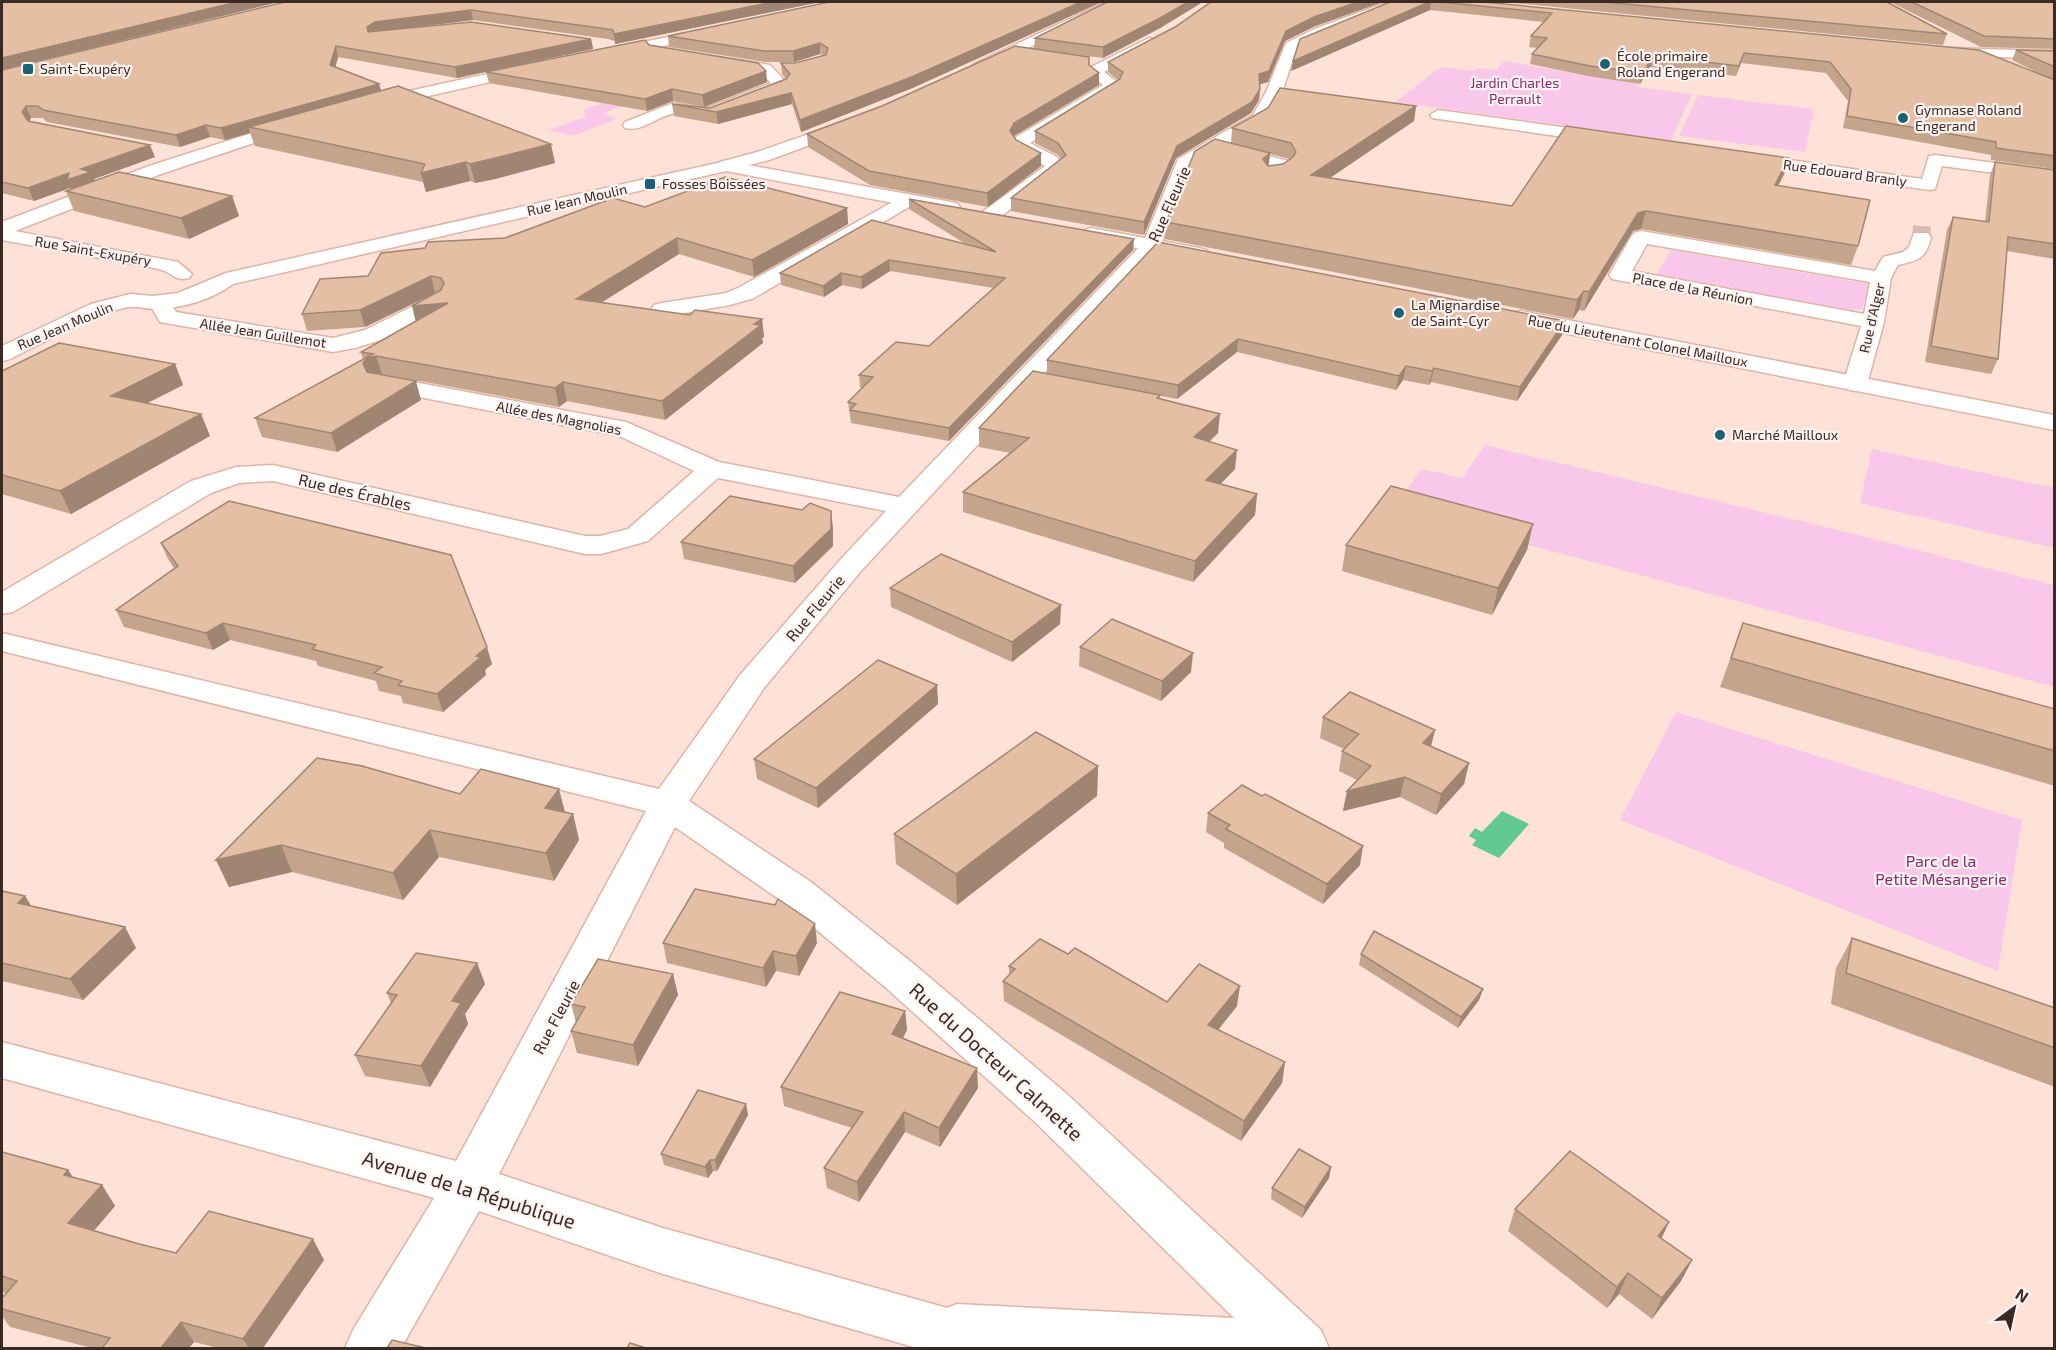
<svg xmlns="http://www.w3.org/2000/svg" width="2056" height="1350" viewBox="0 0 2056 1350" font-family="'Exo 2',sans-serif">
	<rect width="100%" height="100%" fill="#fee1d7"/>
	<g fill="#f9c7e9">
		<polygon points="1504,61 1638,84 1637,87 1692,94 1671,140 1395,102 1441,67 1475,71 1478,68 1496,70"/>
		<polygon points="1698,95 1814,109 1805,152 1679,136"/>
		<polygon points="604,102 621,106 604,113 616,119 573,136 549,130 586,117 584,110"/>
		<polygon points="1671,250 1869,284 1862,309 1843,310 1656,276"/>
		<polygon points="1485,445 1854,534 2054,585 2054,687 1393,508 1422,469 1462,478"/>
		<polygon points="1872,449 2054,488 2054,548 1860,503"/>
		<polygon points="1676,712 2022,820 1998,971 1620,820"/>
	</g>
	<polygon fill="#62c993" points="1502,811 1529,824 1499,858 1472,845 1476,840 1469,836 1475,828 1482,832"/>
	<g fill="none" stroke-linecap="round" stroke-linejoin="round">
		<polyline stroke="#d7bcb3" stroke-width="18" stroke-dasharray="18 9" stroke-linecap="butt" points="1921,237 1922,226"/>
		<defs>
			<g id="minor">
				<polygon points="1106,2 1121,2 984,70 974,70 972,67 974,64"/>
				<path d="M1388,2h16l-107,46 -15,44 -17,29 -39,24 63,16 3,8c-6,9 -15,13 -25,11l-3,-4 9,-8 -54,-14 -2,-3 -25,15 -33,83 -298,322 -97,117 -75,113 122,81 104,83 153,130 253,235 8,18h-412l-254,-74 -184,-63 -78,137h-56l8,-18 81,-132 -432,-120v-36l454,119 190,-350 -644,-160v-18l657,156 81,-114 101,-116 45,-48 -168,-33 -70,63 -47,13h-16l-312,-73 -34,2 -28,10 -198,119 -11,2v-22l189,-111 45,-14 37,-2 312,71h15l28,-7 66,-58 -75,-35 -246,-48 -3,-5 3,-5 9,-2 244,46 93,40 180,35 244,-254 35,-84 75,-44 13,-23 20,-49 28,-14zM675,827l108,75 102,85 151,136 198,195 -277,-14 -10,4 -284,-80 -164,-54z"/>
				<polygon points="712,28 717,29 719,32 717,35 604,58 597,54 604,50"/>
				<polygon points="1149,38 1154,39 1156,42 1154,45 1104,72 1121,85 1118,88 1030,143 1057,157 1064,167 1061,171 996,220 982,220 979,216 982,212 1045,166 1014,148 1012,144 1016,137 1103,85 1090,75 1091,67"/>
				<polygon points="1948,48 2054,51 2054,59 1943,55 1941,52 1943,49"/>
				<path d="M718,57l52,8 19,20 -3,3 -75,29c-12,3 -23,-4 -34,-4 -18,1 -34,20 -52,15l-2,-3 2,-3 43,-17 6,-2 30,6 67,-26 -11,-11 -47,-8 -2,-3 2,-3z"/>
				<polygon points="533,64 538,65 540,68 538,71 372,109 364,104 372,99"/>
				<polygon points="1438,110 1605,133 1613,138 1605,143 1432,118 1430,115"/>
				<path d="M293,120l8,5 -2,3 -138,46 -146,57 163,31 14,12 -3,4c-12,3 -14,-2 -24,-7 -5,-2 -11,-3 -16,-4l-147,-27v-18l147,-56z"/>
				<polygon points="850,120 858,125 856,128 769,160 726,171 720,170 717,166 720,162 757,152"/>
				<polygon points="1742,153 1922,179 1929,156 1935,155 2054,171 2054,181 1942,166 1935,189 1929,190 1736,162 1733,158 1736,154"/>
				<polygon points="907,194 914,196 916,200 914,204 754,298 730,305 662,317 654,315 651,310 654,305 662,303 726,293 738,288"/>
				<path d="M1641,231l234,40 8,-14 20,-5 6,-5 5,-14h14l3,4c-5,22 -12,23 -33,28l-7,13 -7,44 -17,62 -3,5 -9,2 -9,-2 -3,-5 18,-58 -249,-47 -3,-4 22,-38 3,-4zM1647,244l223,38 -6,32 -232,-43z"/>
				<polygon points="435,295 443,296 446,301 443,306 381,340 355,348 333,352 160,322 149,303 152,298 160,296 168,298 176,312 333,338 365,330"/>
			</g>
			<g id="tertiary">
				<path d="M726,161l225,41 7,2 2,4 -2,4 -7,2 -225,-43 -493,113c-22,16 -50,24 -78,25 -8,0 -19,-3 -27,-2 -34,7 -85,36 -118,52l-8,2v-15l89,-42 39,-10 23,2 25,-3 48,-20z"/>
				<polygon points="1091,228 1199,248 1206,250 1209,254 1206,258 1199,260 1084,238 1081,234 1084,230"/>
				<polygon points="1521,311 2054,415 2054,430 1513,323 1510,318 1513,313"/>
			</g>
		</defs>
		<use href="#minor" stroke="#e1b3a4" stroke-width="3"/>
		<use href="#tertiary" stroke="#e1b3a4" stroke-width="3"/>
		<use href="#minor" fill="#fff" fill-rule="evenodd"/>
		<use href="#tertiary" fill="#fff" fill-rule="evenodd"/>
	</g>
	<g fill="#c5a48c" fill-rule="evenodd">
		<polygon points="285,2 820,2 615,44 615,41 608,39 473,20 398,29 591,39 593,49 457,78 338,57 335,67 379,84 381,90 555,163 495,179 475,183 470,181 426,192 423,182 255,146 250,133 225,140 210,137 180,147 47,122 43,118 31,118 29,122 155,157 94,179 95,180 232,196 239,216 189,239 74,211 66,191 71,189 70,188 34,201 2,193 2,70"/>
		<polygon points="829,2 915,87 801,132 792,104 718,124 674,116 672,104 710,108 786,79 782,74 781,63 795,63 823,55 820,54 794,62 765,62 669,47 668,36"/>
		<polygon points="1390,2 1484,2 2047,77 2012,60 2016,50 2055,51 2055,169 1991,160 1991,155 1843,128 1848,101 1826,73 1741,63 1736,76 1650,67 1640,84 1588,76 1530,64 1532,54 1538,48 1529,47 1531,36 1544,22 1430,10 1291,71"/>
		<polygon points="1504,2 1887,2 1947,34 1943,45"/>
		<polygon points="1890,2 2055,2 2055,49 1981,47"/>
		<polygon points="1162,27 1103,58 1034,49 1035,38"/>
		<polygon points="1175,27 1313,27 1285,41 1268,82 1260,84 1259,100 1251,113 1176,158 1144,235 1011,211 1011,198 1061,159 1058,155 1035,143 1035,131 1118,80 1108,72 1108,62"/>
		<polygon points="649,45 766,71 767,82 704,107 673,101 647,111 489,83 486,72"/>
		<polygon points="1089,65 1099,73 1099,85 1014,136 1016,140 1041,153 1041,166 988,207 870,185 808,147 807,134"/>
		<path d="M1416,106l-2,15 -84,57 182,28 272,-32 -6,12 80,60 -7,19 -210,-36 -8,2 -49,80 -5,-1 -6,9 -408,-80 1,-17 65,-79 1,-15zM1270,154l20,5v1l-7,4 -14,2z"/>
		<polygon points="1995,162 2055,170 2055,259 2007,251 1998,359 1991,374 1925,362 1947,230 1953,217 1985,222 1990,175"/>
		<polygon points="909,199 1134,239 1133,250 949,441 851,423 848,402 862,388 860,387 859,375 929,346 994,288 890,271 862,289 842,285 824,297 781,285 780,273 964,243 909,209"/>
		<polygon points="645,207 847,208 848,224 754,277 679,254 602,302 690,315 762,319 764,337 762,338 763,343 665,420 567,401 559,407 382,374 380,374 421,400 337,452 262,437 255,418 363,360 361,352 416,321 435,293 365,327 307,331 302,314 368,276 425,248 505,238"/>
		<polygon points="1158,242 1565,321 1562,335 1517,401 1431,382 1429,385 1403,380 1396,390 1237,352 1177,399 1160,396 1160,398 1218,433 1209,442 1235,469 1220,484 1257,494 1255,515 1193,582 963,512 963,492 1010,453 979,447 979,428 1047,374 1047,360"/>
		<polygon points="175,364 183,385 147,403 201,414 210,436 71,514 2,494 2,371"/>
		<polygon points="1533,524 1527,550 1492,615 1342,571 1346,545"/>
		<polygon points="833,528 833,546 795,583 684,559 681,542"/>
		<polygon points="161,543 492,664 485,670 486,675 443,712 403,703 401,696 379,691 376,681 318,666 316,661 230,640 213,650 124,627 116,610 174,568 168,559"/>
		<polygon points="890,588 1061,605 1060,624 1012,662 891,607"/>
		<polygon points="1743,623 2055,709 2055,786 1720,687"/>
		<polygon points="1080,647 1191,672 1161,701 1079,666"/>
		<polygon points="937,685 938,704 818,808 757,779 754,759"/>
		<polygon points="1323,717 1435,730 1431,746 1469,763 1464,784 1436,815 1400,797 1343,811 1347,791 1357,780 1339,771 1342,751 1344,749 1320,738"/>
		<polygon points="1098,766 1097,796 957,905 896,864 894,834"/>
		<polygon points="460,794 573,814 579,840 554,881 439,857 403,900 292,872 229,887 216,860"/>
		<polygon points="1262,796 1360,865 1323,904 1224,848 1224,843 1206,832 1208,813"/>
		<polygon points="2,891 25,896 31,906 136,948 83,1000 2,981"/>
		<polygon points="1852,938 2055,1008 2055,1087 1831,1004 1836,968"/>
		<polygon points="663,943 817,943 799,976 776,971 766,987 667,963"/>
		<polygon points="1068,954 1167,1002 1237,1006 1218,1030 1285,1062 1282,1083 1241,1141 1004,1001 1003,981 1009,975 1009,966"/>
		<polygon points="1361,954 1483,989 1479,1000 1458,1028 1359,965"/>
		<polygon points="477,963 485,984 465,1014 468,1024 430,1087 365,1076 355,1055 391,1003 387,993"/>
		<polygon points="673,974 678,995 638,1066 577,1053 571,1031 576,1023 571,1004"/>
		<polygon points="905,1011 907,1030 903,1038 978,1088 940,1147 905,1132 859,1202 827,1188 824,1168 852,1128 784,1106 781,1087"/>
		<polygon points="746,1104 748,1115 717,1171 713,1171 708,1178 664,1165 661,1154"/>
		<polygon points="2,1152 73,1177 102,1185 115,1206 94,1231 139,1244 176,1253 324,1260 263,1348 219,1348 194,1342 189,1348 92,1348 10,1327 2,1316 2,1298 6,1293 2,1292"/>
		<polygon points="1331,1167 1329,1178 1302,1218 1271,1199 1272,1188"/>
		<polygon points="1515,1209 1661,1238 1692,1260 1681,1281 1652,1319 1619,1294 1607,1308 1508,1231"/>
	</g>
	<g fill="#a08672">
		<polygon points="237,2 279,2 2,70 2,58"/>
		<polygon points="773,2 820,2 615,44 614,34"/>
		<polygon points="1081,2 1102,2 915,87 801,132 800,120"/>
		<polygon points="1188,2 1203,2 1162,27 1103,58 1103,47"/>
		<polygon points="1358,2 1383,2 1313,27 1285,41 1268,82 1258,85 1259,74 1286,31 1314,17"/>
		<polygon points="1429,2 1431,2 1430,10 1291,71 1293,61"/>
		<polygon points="471,10 473,20 378,32 369,37 367,27 375,22"/>
		<polygon points="591,39 593,49 457,78 455,67"/>
		<polygon points="820,43 820,54 794,62 793,51"/>
		<polygon points="336,46 338,57 333,76 330,65"/>
		<polygon points="1744,53 1741,63 1736,76 1739,66"/>
		<polygon points="1653,56 1650,67 1640,84 1643,73"/>
		<polygon points="766,71 767,82 704,107 702,95"/>
		<polygon points="1099,73 1099,85 1014,136 1010,144 1010,131 1014,123"/>
		<polygon points="379,84 382,95 249,127 250,133 225,140 221,128"/>
		<polygon points="672,89 673,101 647,111 645,99"/>
		<polygon points="1260,89 1259,100 1251,113 1176,158 1144,235 1144,222 1177,146"/>
		<polygon points="791,93 792,104 718,124 716,112"/>
		<polygon points="26,106 31,118 27,124 22,112"/>
		<polygon points="1416,106 1414,121 1309,192 1311,175"/>
		<polygon points="206,125 210,137 180,147 176,135"/>
		<polygon points="551,144 555,163 495,179 475,183 470,164"/>
		<polygon points="150,145 155,157 94,179 96,184 72,192 70,188 34,201 28,188"/>
		<polygon points="1041,153 1041,166 988,207 987,193"/>
		<polygon points="1270,153 1268,169 1263,159"/>
		<polygon points="1789,158 1784,174 1770,202 1775,185"/>
		<polygon points="466,162 470,181 426,192 421,173"/>
		<polygon points="232,196 239,216 189,239 181,218"/>
		<polygon points="847,208 848,224 754,277 752,260"/>
		<polygon points="1646,211 1641,229 1633,231 1584,311 1589,292 1638,213"/>
		<polygon points="677,238 679,254 580,316 576,299"/>
		<polygon points="1134,239 1133,250 949,441 949,428"/>
		<polygon points="889,260 890,271 862,289 861,277"/>
		<polygon points="841,273 842,285 824,297 823,286"/>
		<polygon points="431,276 435,293 365,327 360,310"/>
		<polygon points="1584,291 1579,310 1573,319 1577,300"/>
		<polygon points="448,303 416,323 412,306"/>
		<polygon points="762,319 764,337 762,338 763,343 665,420 662,401 754,324"/>
		<polygon points="1565,321 1562,335 1517,401 1520,387"/>
		<polygon points="1238,339 1237,352 1177,399 1178,385"/>
		<polygon points="376,356 382,374 373,376 368,382 363,363 367,358"/>
		<polygon points="175,364 183,385 120,417 111,396"/>
		<polygon points="1406,366 1403,380 1396,390 1399,376"/>
		<polygon points="1434,368 1431,382 1429,385 1432,371"/>
		<polygon points="416,381 421,400 337,452 331,433"/>
		<polygon points="563,382 567,401 559,407 555,388"/>
		<polygon points="201,414 210,436 71,514 60,491"/>
		<polygon points="1220,414 1218,433 1192,457 1194,437"/>
		<polygon points="1237,450 1235,469 1205,500 1206,480"/>
		<polygon points="1257,494 1255,515 1193,582 1195,561"/>
		<polygon points="831,511 833,528 833,546 795,583 793,566"/>
		<polygon points="1533,524 1527,550 1492,615 1498,588"/>
		<polygon points="1061,605 1060,624 1012,662 1012,642"/>
		<polygon points="223,623 230,640 213,650 206,633"/>
		<polygon points="487,647 492,664 485,670 486,675 443,712 437,694 476,656"/>
		<polygon points="1193,653 1191,672 1161,701 1162,681"/>
		<polygon points="937,685 938,704 818,808 816,788"/>
		<polygon points="1435,730 1430,750 1423,743"/>
		<polygon points="1469,763 1464,784 1436,815 1441,794"/>
		<polygon points="1098,766 1097,796 957,905 956,874"/>
		<polygon points="1405,777 1400,797 1343,811 1347,791"/>
		<polygon points="559,789 566,816 545,808"/>
		<polygon points="573,814 579,840 554,881 546,853"/>
		<polygon points="430,830 439,857 403,900 393,873"/>
		<polygon points="281,845 292,872 229,887 216,860"/>
		<polygon points="1363,846 1360,865 1323,904 1327,884"/>
		<polygon points="25,896 38,917 18,903"/>
		<polygon points="815,924 817,943 799,976 796,956"/>
		<polygon points="125,927 136,948 83,1000 70,979"/>
		<polygon points="773,951 776,971 766,987 763,968"/>
		<polygon points="477,963 485,984 465,1014 468,1024 430,1087 421,1066 452,1001"/>
		<polygon points="673,974 678,995 638,1066 633,1045"/>
		<polygon points="1240,986 1237,1006 1206,1045 1208,1025"/>
		<polygon points="1483,989 1479,1000 1458,1028 1461,1017"/>
		<polygon points="905,1011 907,1030 894,1053 892,1034"/>
		<polygon points="1285,1062 1282,1083 1241,1141 1244,1121"/>
		<polygon points="977,1068 978,1088 940,1147 939,1128"/>
		<polygon points="746,1104 748,1115 717,1171 715,1160"/>
		<polygon points="904,1112 905,1132 859,1202 857,1182"/>
		<polygon points="710,1160 713,1171 708,1178 705,1167"/>
		<polygon points="1331,1167 1329,1178 1302,1218 1305,1207"/>
		<polygon points="68,1170 82,1190 64,1175"/>
		<polygon points="102,1185 115,1206 82,1244 68,1223"/>
		<polygon points="1669,1222 1659,1244 1658,1236"/>
		<polygon points="313,1239 324,1260 263,1348 249,1348 243,1339"/>
		<polygon points="1692,1260 1681,1281 1652,1319 1662,1298"/>
		<polygon points="1628,1273 1619,1294 1607,1308 1617,1287"/>
		<polygon points="181,1322 194,1342 189,1348 161,1348"/>
	</g>
	<g fill="#e5bfa3" stroke="#a08672" stroke-width="1.5">
		<polygon points="2,2 237,2 2,58"/>
		<polygon points="285,2 773,2 614,34 613,30 607,29 471,10 375,22 367,27 368,32 471,22 591,39 455,67 336,46 330,65 379,84 221,128 206,125 176,135 43,110 38,106 26,106 22,112 28,121 150,145 81,169 91,172 67,180 69,173 28,188 2,182 2,70"/>
		<polygon points="829,2 1081,2 914,76 800,120 791,93 716,112 672,104 710,108 786,79 790,74 781,63 795,63 826,55 828,48 820,43 793,51 764,51 668,36"/>
		<polygon points="1107,2 1188,2 1162,17 1103,47 1035,38"/>
		<polygon points="1211,2 1358,2 1314,17 1286,31 1269,71 1259,74 1260,89 1252,102 1177,146 1144,222 1011,198 1066,155 1058,143 1035,131 1120,79 1123,72 1108,62 1175,27"/>
		<polygon points="1390,2 1429,2 1293,61 1300,39"/>
		<polygon points="1440,2 1484,2 1979,50 2055,80 2055,156 1996,148 1996,142 1847,116 1851,89 1830,62 1744,53 1739,66 1653,56 1643,73 1590,66 1532,54 1547,38 1531,36 1552,13"/>
		<polygon points="1604,2 1887,2 1947,34"/>
		<polygon points="1912,2 2055,2 2055,39 1984,36"/>
		<polygon points="645,40 649,45 758,63 766,71 702,95 672,89 645,99 486,72"/>
		<polygon points="1015,46 1089,57 1089,65 1099,73 1014,123 1010,131 1016,140 1041,153 987,193 869,171 807,134 882,106"/>
		<polygon points="2016,50 2055,51 2055,67"/>
		<polygon points="398,86 551,144 491,159 470,164 466,162 421,173 425,164 249,127"/>
		<polygon points="1280,88 1416,106 1311,175 1512,206 1566,126 1789,158 1775,185 1870,200 1858,246 1646,211 1638,213 1589,292 1584,291 1577,300 1166,222 1195,151 1215,139 1270,153 1263,159 1268,166 1283,164 1293,157 1296,152 1291,143 1232,128 1268,108"/>
		<polygon points="1995,162 2055,170 2055,244 2008,237 1998,359 1931,346 1953,217 1989,222"/>
		<polygon points="119,172 232,196 181,218 66,191"/>
		<polygon points="725,177 847,208 752,260 677,238 576,299 690,315 695,310 762,319 754,324 761,325 662,401 563,382 555,388 376,356 367,358 363,363 367,372 416,381 331,433 255,418 373,354 361,352 448,303 412,306 441,290 444,283 441,278 431,276 360,310 302,314 320,279 368,276 381,253 425,248 428,242 505,238 613,198 645,207"/>
		<polygon points="909,199 1134,239 949,428 850,410 856,404 848,402 873,377 859,375 896,342 929,346 1005,278 889,260 861,277 841,273 823,286 780,273 872,220 996,252"/>
		<polygon points="1158,242 1565,321 1520,387 1434,368 1432,371 1406,366 1399,376 1238,339 1178,385 1047,360"/>
		<polygon points="59,343 175,364 111,396 201,414 60,491 2,475 2,371"/>
		<polygon points="1033,371 1160,395 1157,398 1220,414 1194,437 1237,450 1206,480 1257,494 1195,561 963,492 1029,438 979,428"/>
		<polygon points="1391,486 1533,524 1498,588 1346,545"/>
		<polygon points="730,496 802,510 810,503 831,511 831,529 793,566 681,542"/>
		<polygon points="229,501 451,555 487,647 476,656 481,657 437,694 398,685 402,681 374,673 382,667 312,649 316,645 223,623 206,633 116,610 178,566 161,543"/>
		<polygon points="941,554 1061,605 1012,642 890,588"/>
		<polygon points="1112,619 1193,653 1162,681 1080,647"/>
		<polygon points="1743,623 2055,709 2055,751 1731,658"/>
		<polygon points="878,660 937,685 816,788 754,759"/>
		<polygon points="1350,692 1435,730 1423,743 1469,763 1441,794 1405,777 1347,791 1371,766 1342,751 1359,734 1323,717"/>
		<polygon points="1036,732 1098,766 956,874 894,834"/>
		<polygon points="317,758 362,766 460,794 481,769 559,789 545,808 573,814 546,853 430,830 393,873 281,845 216,860"/>
		<polygon points="1242,785 1262,796 1265,794 1363,846 1327,884 1226,829 1230,825 1208,813"/>
		<polygon points="695,889 775,905 778,899 815,924 796,956 773,951 763,968 663,943"/>
		<polygon points="2,891 25,896 18,903 125,927 70,979 2,963"/>
		<polygon points="1374,931 1483,989 1461,1017 1361,954"/>
		<polygon points="1852,938 2055,1008 2055,1048 1846,973"/>
		<polygon points="1040,939 1068,954 1075,948 1167,1002 1199,964 1240,986 1208,1025 1285,1062 1244,1121 1003,981 1015,969 1009,966"/>
		<polygon points="416,953 477,963 452,1001 461,1003 421,1066 355,1055 397,995 387,993"/>
		<polygon points="598,959 673,974 633,1045 571,1031 585,1007 571,1004"/>
		<polygon points="840,992 905,1011 892,1034 977,1068 939,1128 904,1112 857,1182 824,1168 863,1112 781,1087"/>
		<polygon points="698,1090 746,1104 715,1160 710,1160 705,1167 661,1154"/>
		<polygon points="1299,1149 1331,1167 1305,1207 1272,1188"/>
		<polygon points="1570,1151 1669,1222 1658,1236 1692,1260 1662,1298 1628,1273 1617,1287 1515,1209"/>
		<polygon points="2,1152 68,1170 64,1175 102,1185 68,1223 139,1244 176,1253 209,1211 313,1239 243,1339 181,1322 161,1348 102,1348 110,1338 2,1309 2,1298 17,1281 2,1276"/>
		<polygon points="392,1340 426,1348 387,1348"/>
		<polygon points="630,1343 646,1348 627,1348"/>
	</g>
	<g fill="#1d6274" stroke="#fdf3f0" stroke-width="2">
		<circle cx="1605" cy="64" r="6"/>
		<rect x="22" y="63" width="12" height="12" rx="3"/>
		<circle cx="1903" cy="118" r="6"/>
		<rect x="644" y="178" width="12" height="12" rx="3"/>
		<circle cx="1399" cy="313" r="6"/>
		<circle cx="1720" cy="435" r="6"/>
	</g>
	<g text-anchor="middle" stroke-width="4.5" stroke-linejoin="round" paint-order="stroke">
		<g font-size="14" fill="#3b2924" stroke="#fdf3f0" text-anchor="start">
			<text x="1617" y="61">École primaire<tspan x="1617" dy="16">Roland Engerand</tspan></text>
			<text x="40" y="74">Saint-Exupéry</text>
			<text x="1915" y="115">Gymnase Roland<tspan x="1915" dy="16">Engerand</tspan></text>
			<text x="662" y="189">Fosses Boissées</text>
			<text x="1411" y="310">La Mignardise<tspan x="1411" dy="16">de Saint-Cyr</tspan></text>
			<text x="1732" y="440">Marché Mailloux</text>
		</g>
		<g font-size="14" fill="#8a2a74" stroke="#fdf3f0">
			<text x="1515" y="88">Jardin Charles<tspan x="1515" dy="16">Perrault</tspan></text>
		</g>
		<g font-size="14" fill="#3b2924" stroke="#fdf3f0">
			<text transform="translate(1845 173) rotate(8)" y="5">Rue Edouard Branly</text>
			<text transform="translate(577 200) rotate(-13)" y="5">Rue Jean Moulin</text>
			<text transform="translate(93 251) rotate(10)" y="5">Rue Saint-Exupéry</text>
			<text transform="translate(1693 289) rotate(11)" y="5">Place de la Réunion</text>
			<text transform="translate(1872 318) rotate(-77)" y="5">Rue d'Alger</text>
			<text transform="translate(65 326) rotate(-23)" y="5">Rue Jean Moulin</text>
			<text transform="translate(263 333) rotate(9)" y="5">Allée Jean Guillemot</text>
			<text transform="translate(1638 341) rotate(11)" y="5">Rue du Lieutenant Colonel Mailloux</text>
			<text transform="translate(559 418) rotate(11)" y="5">Allée des Magnolias</text>
		</g>
		<g font-size="16" fill="#3b2924" stroke="#fdf3f0">
			<text transform="translate(1169 204) rotate(-66)" y="6">Rue Fleurie</text>
			<text transform="translate(355 492) rotate(13)" y="6">Rue des Érables</text>
			<text transform="translate(815 608) rotate(-50)" y="6">Rue Fleurie</text>
			<text transform="translate(556 1017) rotate(-62)" y="6">Rue Fleurie</text>
		</g>
		<g font-size="16" fill="#8a2a74" stroke="#fdf3f0">
			<text x="1941" y="867">Parc de la<tspan x="1941" dy="18">Petite Mésangerie</tspan></text>
		</g>
		<g font-size="20" fill="#3b2924" stroke="#fdf3f0">
			<text transform="translate(996 1062) rotate(42)" y="7">Rue du Docteur Calmette</text>
			<text transform="translate(469 1190) rotate(17)" y="7">Avenue de la République</text>
		</g>
	</g>
	<rect width="2056" height="1350" fill="none" stroke="#3b2924" stroke-width="6"/>
	<g transform="translate(2014 1308) rotate(33)" stroke="#fdf3f0" stroke-width="4.5" paint-order="stroke">
	<path d="M0-4.5L10 22L0 15L-10 22Z" fill="#3b2924"/>
	<text y="-9" font-size="16" font-weight="bold" text-anchor="middle" fill="#3b2924">N</text>
	</g>
</svg>
